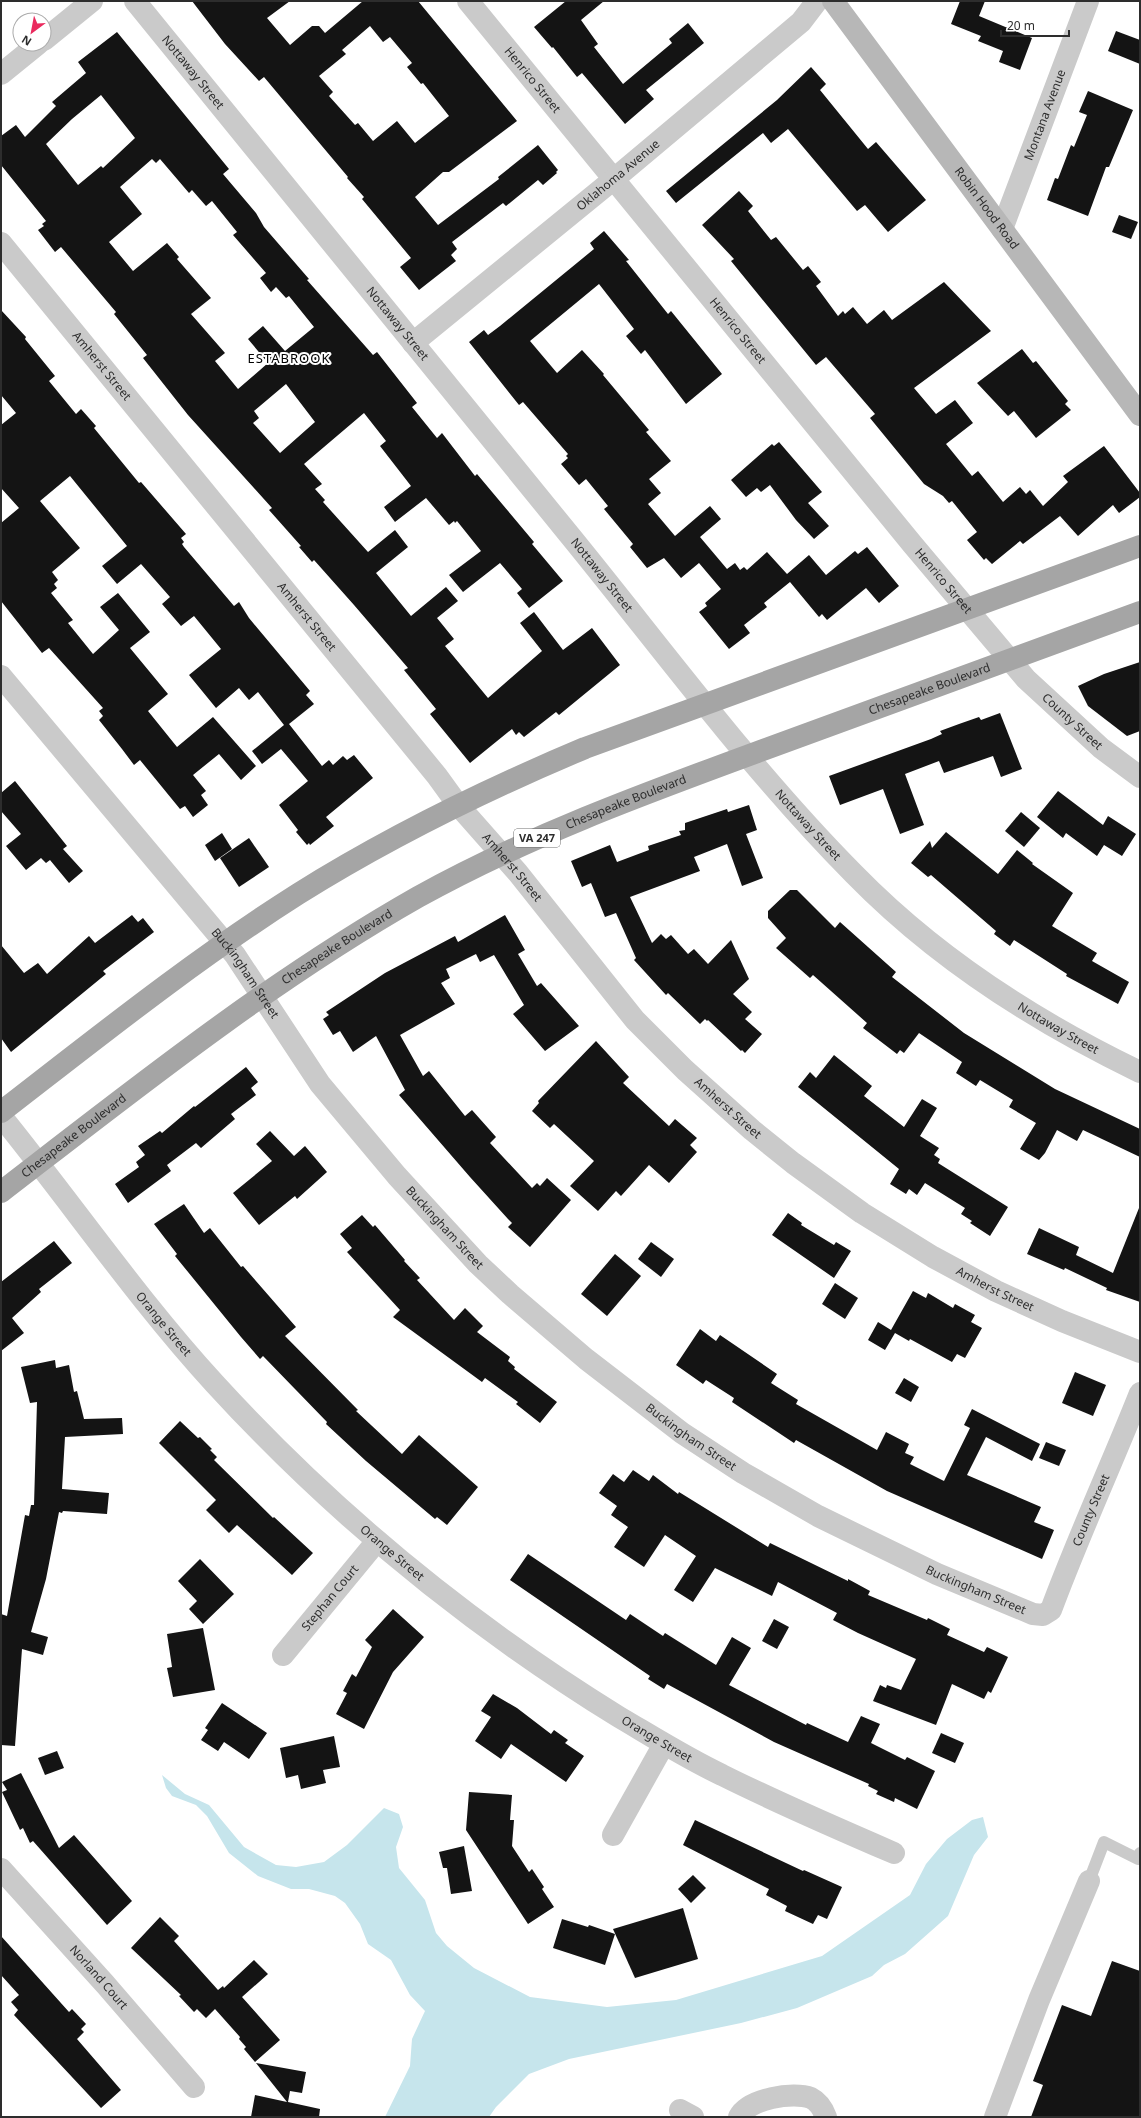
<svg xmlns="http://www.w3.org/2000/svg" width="1141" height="2118" viewBox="0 0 1141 2118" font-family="'Noto Sans',sans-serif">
	<rect width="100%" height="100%" fill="#fff"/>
	<polygon fill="#c6e5ec" points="162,1775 185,1794 209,1805 244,1847 276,1865 296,1867 324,1862 347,1845 384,1808 399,1814 403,1827 396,1847 399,1868 425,1900 436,1933 447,1946 474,1968 530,1997 607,2007 676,2000 822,1956 910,1895 926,1864 947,1839 972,1820 983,1817 988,1837 974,1855 948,1916 905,1954 884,1965 872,1976 797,2008 741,2023 569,2059 529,2074 496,2107 489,2117 385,2117 410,2066 412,2039 425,2011 410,1995 391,1960 368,1944 360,1924 345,1903 335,1896 309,1889 291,1889 258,1876 229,1853 207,1816 196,1805 172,1796 166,1788"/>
	<g fill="#141414" fill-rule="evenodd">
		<path d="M192,1h98l-23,17 23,27 22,-19h7l6,7 38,-32h55l99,120 -68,51h-6l-28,25 23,28 61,-46 -1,-2 40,-32 20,25 -2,2 1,1 -14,12 -5,-5 -32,26 -3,-3 -51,39 5,7 -6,6 5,6 -37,29 -19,-23 11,-9 -49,-59 2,-2 -17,-19 1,-1 -84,-100 -5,4 -34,-37zM370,26l13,16 7,-5 22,26 -5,4 14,17 2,-1 26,33 -34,27 -18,-22 -24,20 -15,-18 -3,2 -26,-29 4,-4 -14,-16 27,-22 -4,-4z"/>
		<polygon points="566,1 604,1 581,20 598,44 594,47 623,84 672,43 669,39 688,23 704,43 646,90 654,99 625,124 582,73 577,77 553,47 552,48 534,27"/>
		<polygon points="960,1 985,1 979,16 1032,38 1020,70 999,62 1003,51 978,41 981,36 951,24"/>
		<polygon points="1116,31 1140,40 1140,64 1108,51"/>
		<path d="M117,32l112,137 -6,5 33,39 8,14 45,52 -2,1 66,75 4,-3 40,51 -5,4 25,31 5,-5 33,43 2,-2 57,68 -2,2 31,37 -34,27 -12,-15 5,-4 -22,-26 -37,29 -14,-17 32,-24 -24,-30 -2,2 -1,-2 -5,4 -23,-27 -31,24 -11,-15 27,-21 -31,-40 6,-5 -22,-28 -60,51 18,20 -7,5 10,11 -2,2 45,50 27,-22 13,17 -32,26 35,43 35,-29 12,14 -21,17 17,21 -9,7 43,52 54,-47 -22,-28 14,-11 29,38 29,-22 28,37 -61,50 -3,-3 -32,25 -5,-5 -3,3 -4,-6 -42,34 -40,-49 6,-5 -32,-39 4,-2 -54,-63 -40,-45 -2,2 -13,-15 2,-1 -32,-36 3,-2 -84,-93 -45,-57 4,-3 -33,-41 2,-2 -55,-65 -6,5 -17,-22 6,-4 -2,-2 4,-3 -45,-56v-29l15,-11 9,12 31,-31 -4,-4 34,-29 -8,-11zM101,95l34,43 -32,30 -2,-2 -23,19 -32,-41 26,-25zM152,159l4,4 4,-4 29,34 3,-3 14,16 6,-5 25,31 -4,3 33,38 -6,5 11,14 5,-5 10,11 3,-2 25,31 -29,24 -22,-25 -15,13 20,24 -30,26 -23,-28 10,-8 -34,-39 20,-16 -34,-39 2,-2 -12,-14 -34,28 -24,-29 33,-28 -22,-27zM286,384l29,38 -35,31 -27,-30 6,-5 -5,-7z"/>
		<polygon points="811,67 826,84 820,90 868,149 876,142 926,200 888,232 865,205 857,211 788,129 771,143 763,133 676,203 666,191 777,100"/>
		<polygon points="1088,91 1133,110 1109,167 1106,167 1088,216 1047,200 1055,178 1058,179 1071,145 1074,147 1087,115 1079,112"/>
		<polygon points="739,191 753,206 748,211 771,240 776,237 803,270 808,266 821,282 816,286 838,316 843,311 845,314 853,307 867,324 884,310 892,320 944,282 991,331 914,388 936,414 955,400 973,423 946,444 972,476 978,471 1003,502 1020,487 1026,494 1030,490 1043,506 1068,482 1063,476 1104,446 1140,493 1140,497 1119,513 1113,505 1078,536 1060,516 1023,544 1020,541 992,564 986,558 984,560 967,540 977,532 952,501 949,503 943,496 924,484 870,418 875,414 826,357 816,365 731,261 734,259 702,225"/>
		<polygon points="1119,215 1138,222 1131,239 1112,232"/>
		<polygon points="604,231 629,260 626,261 668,314 671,311 722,374 686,404 645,350 641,354 626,336 634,329 599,284 530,341 557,373 582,350 604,374 603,375 649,430 646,432 671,461 649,479 661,493 648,504 675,536 710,506 721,519 700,537 727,569 735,563 740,570 744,567 747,570 767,552 787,574 809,555 826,575 855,551 858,554 867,547 899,586 879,603 866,588 827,620 822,614 819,617 790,582 764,603 767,607 744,625 750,633 729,649 699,612 707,606 705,603 721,589 699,563 681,578 664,558 647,568 630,547 633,544 604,509 608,506 586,479 579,485 561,464 568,458 566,456 568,454 523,402 519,405 469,342 484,330 488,335 500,326 594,249 590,243"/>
		<polygon points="1,310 26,337 25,339 55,376 49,381 76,414 81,409 96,426 94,428 139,483 141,482 186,534 181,538 184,542 182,544 184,547 234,606 239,602 249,618 310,691 306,695 314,704 289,724 322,766 329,760 333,765 343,756 347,760 354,755 373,778 326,817 334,826 310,845 309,843 307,845 296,832 298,830 279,805 308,781 281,749 262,764 252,751 284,725 258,692 249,700 239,688 216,708 189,675 221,649 194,616 181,626 162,604 170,597 141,564 117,584 102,566 127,546 70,476 40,501 80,548 52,572 58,580 54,584 57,588 51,593 73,620 68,623 93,654 119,630 100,607 118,593 150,632 130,648 168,694 148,711 177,747 213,717 256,766 241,780 219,754 193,775 206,791 201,795 208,805 193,817 185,806 180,809 140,760 134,765 122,749 99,720 103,716 99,711 103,708 49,648 42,653 1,601 1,523 19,508 1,488 1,425 16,413 1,395"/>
		<polygon points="1022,349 1033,363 1036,361 1068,401 1065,404 1071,410 1036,438 1014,411 1008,416 977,383"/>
		<polygon points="779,442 822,492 808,503 829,526 814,539 796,520 770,485 761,492 757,488 746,497 731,480 772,444 774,446"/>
		<polygon points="1140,662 1140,731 1127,736 1088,706 1078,686 1104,674"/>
		<polygon points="1000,713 1022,769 1001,777 993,756 944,773 939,761 905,774 924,825 900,834 883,789 840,805 829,776 931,739 942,734 940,731 959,724 979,717 981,720"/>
		<polygon points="15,781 67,846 63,849 83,871 69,883 50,860 46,863 41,858 26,870 6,846 21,834 1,811 1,793"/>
		<polygon points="1058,791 1103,825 1108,816 1136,834 1122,856 1104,845 1097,856 1066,833 1063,838 1037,817"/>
		<polygon points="749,805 757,830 746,834 763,878 742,886 727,844 694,857 700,871 630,897 652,943 661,934 666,939 671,935 688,954 694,949 708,964 731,940 749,979 733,994 752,1012 745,1019 762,1034 745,1053 742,1050 741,1051 708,1020 707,1021 705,1019 700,1024 668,993 666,995 634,960 636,958 616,913 605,917 591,883 582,887 571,861 610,845 617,862 649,850 648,846 681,835 679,831 685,830 685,823 727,809 728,812"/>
		<polygon points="1021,812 1040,828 1024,847 1005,831"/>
		<polygon points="946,832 998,874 1017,850 1033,863 1032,864 1073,893 1052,926 1097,953 1092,961 1129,982 1118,1004 1066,976 1067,974 1014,940 1010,946 994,934 996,931 931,875 928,877 911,863 930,841 932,848"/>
		<polygon points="222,833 232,849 215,861 205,845"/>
		<polygon points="249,838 269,867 239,887 220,858"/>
		<polygon points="790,890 797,890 835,928 840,922 896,972 892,977 964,1033 1055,1089 1140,1129 1140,1157 1083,1130 1077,1141 1057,1130 1045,1153 1039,1160 1020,1149 1036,1123 1009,1107 1013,1100 980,1080 976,1086 956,1073 962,1062 919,1033 904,1053 900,1050 897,1054 863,1028 867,1023 813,975 810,978 776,948 786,938 768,918 768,911"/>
		<polygon points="132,915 138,922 143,918 154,932 103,971 106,974 11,1052 1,1038 1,945 24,973 38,963 47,974 89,936 95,943"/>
		<polygon points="505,915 525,950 518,954 537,986 541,983 579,1026 545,1051 513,1014 524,1005 494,955 480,962 476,954 446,969 450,978 441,983 455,1004 400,1035 423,1076 429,1071 465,1116 472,1110 496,1137 490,1143 532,1188 537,1183 540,1186 547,1178 571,1200 530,1247 508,1227 512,1223 508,1219 470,1177 399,1095 405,1090 376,1036 353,1052 340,1031 333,1035 323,1019 329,1015 326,1012 385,973 455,936 458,942"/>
		<polygon points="596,1041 629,1077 623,1083 669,1126 675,1119 697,1138 690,1145 697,1152 669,1183 649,1165 621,1196 616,1191 598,1211 570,1186 594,1161 554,1124 550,1128 532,1111 539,1103 538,1101"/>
		<polygon points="834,1055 872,1086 864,1096 904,1127 922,1099 937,1108 920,1136 939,1148 934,1155 940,1159 938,1163 1008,1207 990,1236 970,1223 972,1221 961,1214 965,1208 925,1183 917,1195 909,1189 906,1194 890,1184 899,1169 798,1087 810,1072 816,1078"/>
		<polygon points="246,1067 258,1082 251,1088 256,1095 231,1114 235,1119 201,1148 196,1143 167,1165 171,1171 128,1203 115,1184 139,1167 136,1162 145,1155 138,1146 160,1131 162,1133 194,1106 195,1107"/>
		<polygon points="270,1131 294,1156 305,1146 327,1172 297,1199 295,1196 259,1225 233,1193 272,1161 256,1144"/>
		<polygon points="184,1204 204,1233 210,1228 241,1267 243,1266 296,1327 285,1336 358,1410 356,1411 402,1454 419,1435 478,1487 447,1525 437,1517 435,1519 366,1461 326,1424 327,1422 263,1356 260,1359 241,1337 175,1256 177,1254 154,1224"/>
		<polygon points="1139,1208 1140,1302 1106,1290 1107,1288 1065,1268 1064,1270 1027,1254 1039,1228 1079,1247 1076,1255 1113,1273"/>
		<polygon points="788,1213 802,1223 801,1225 834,1245 836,1242 851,1251 834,1278 772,1235"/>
		<polygon points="362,1215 373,1227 375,1225 405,1260 404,1261 420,1278 417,1280 454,1320 465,1308 483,1326 477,1332 510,1357 508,1361 515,1367 514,1369 557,1402 540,1423 516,1404 518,1402 485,1378 482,1382 393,1317 400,1310 347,1252 352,1248 340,1234"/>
		<polygon points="54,1241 72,1263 39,1289 41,1292 12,1318 24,1333 1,1351 1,1282"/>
		<polygon points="651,1242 674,1259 661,1277 638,1259"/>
		<polygon points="615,1254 641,1276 607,1316 581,1294"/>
		<polygon points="835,1283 858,1298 845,1319 822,1304"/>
		<polygon points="913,1291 926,1298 928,1293 953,1308 955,1304 975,1315 971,1322 982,1328 965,1358 957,1354 952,1362 910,1339 909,1341 895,1333 885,1350 868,1340 878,1322 891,1330"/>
		<polygon points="700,1329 716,1341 720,1335 777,1374 771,1383 798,1400 796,1404 877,1450 886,1432 909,1444 905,1453 914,1457 910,1464 944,1481 970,1428 964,1425 972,1409 1040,1444 1032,1461 986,1437 967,1475 1041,1507 1034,1522 1054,1530 1042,1559 887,1491 796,1440 794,1443 732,1402 734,1398 706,1380 703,1384 676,1365"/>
		<polygon points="55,1360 56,1368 69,1365 74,1392 77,1391 84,1419 122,1418 123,1434 65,1437 62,1489 109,1493 107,1514 63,1511 62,1513 59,1512 46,1579 31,1632 48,1637 43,1655 22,1649 15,1746 1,1745 1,1614 7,1616 25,1515 29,1516 31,1505 34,1505 37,1402 30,1403 21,1367"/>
		<polygon points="1075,1372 1106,1385 1093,1416 1062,1403"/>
		<polygon points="904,1378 919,1387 911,1402 895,1393"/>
		<polygon points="180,1421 198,1438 200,1437 212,1449 210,1450 217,1457 214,1460 273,1518 274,1517 313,1553 292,1575 237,1525 229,1533 206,1510 216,1500 159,1443"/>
		<polygon points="1046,1442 1066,1450 1059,1466 1039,1458"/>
		<polygon points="633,1470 649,1481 653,1475 678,1494 679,1492 768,1547 770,1543 848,1581 848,1579 870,1591 868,1595 927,1620 928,1618 950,1629 947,1635 984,1652 987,1647 1008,1657 991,1693 988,1691 984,1699 952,1684 936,1725 873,1701 880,1685 886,1688 887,1685 901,1690 916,1659 858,1633 833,1620 837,1613 778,1582 772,1596 715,1568 693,1602 674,1590 696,1556 665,1535 644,1567 614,1547 628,1527 611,1515 617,1506 599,1493 613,1474 624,1482"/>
		<polygon points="528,1554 626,1620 630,1614 663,1636 665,1633 716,1665 732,1637 751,1648 729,1685 806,1725 807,1723 848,1742 861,1716 880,1724 871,1743 905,1760 907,1757 935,1771 917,1809 895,1798 894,1802 876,1794 878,1791 868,1786 869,1784 774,1742 667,1684 664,1689 648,1679 650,1676 510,1580"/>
		<polygon points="200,1559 234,1594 203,1624 189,1609 197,1601 178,1581"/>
		<polygon points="393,1609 424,1637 393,1672 364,1729 336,1714 347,1693 343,1691 352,1674 356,1677 372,1647 365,1640"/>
		<polygon points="774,1619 789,1627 777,1649 762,1641"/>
		<polygon points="203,1628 215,1690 173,1697 167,1668 172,1667 167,1634"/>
		<polygon points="493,1694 517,1708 551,1734 554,1730 568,1740 565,1743 584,1756 566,1782 511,1744 501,1759 475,1741 491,1717 481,1711"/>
		<polygon points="222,1703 267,1733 249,1759 224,1742 218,1751 201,1740 208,1730 205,1728"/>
		<polygon points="941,1733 964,1743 955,1763 932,1753"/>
		<polygon points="334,1736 340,1767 323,1770 326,1783 301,1789 298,1775 286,1778 280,1748"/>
		<polygon points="57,1751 64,1768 45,1775 38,1758"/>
		<polygon points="21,1773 59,1848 74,1835 132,1901 107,1925 33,1841 30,1843 23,1828 20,1830 2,1792 7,1790 2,1782"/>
		<polygon points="469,1792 512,1795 510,1820 514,1820 512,1846 529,1872 532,1869 544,1887 542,1889 554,1907 528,1924 466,1830"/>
		<polygon points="695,1820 803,1871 804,1870 842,1887 827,1919 818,1915 813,1924 785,1911 787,1906 766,1895 769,1889 683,1845"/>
		<polygon points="464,1846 472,1891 451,1894 447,1868 443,1868 439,1852"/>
		<polygon points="693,1875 706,1888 691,1903 678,1889"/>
		<polygon points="683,1908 698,1959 635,1978 613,1929"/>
		<polygon points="160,1917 179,1936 174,1941 218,1990 223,1986 224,1988 254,1960 268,1974 242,1997 280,2040 255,2062 244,2049 246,2047 239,2039 240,2037 215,2009 206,2018 197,2009 194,2012 179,1996 181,1995 131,1948"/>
		<polygon points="562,1919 588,1927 589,1925 615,1934 605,1965 553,1948"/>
		<polygon points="1,1936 69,2012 72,2009 86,2024 81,2029 84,2032 77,2039 121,2090 101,2108 14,2015 18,2010 11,2002 19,1995 1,1975"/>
		<polygon points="1112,1961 1140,1971 1140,2117 1031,2117 1043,2085 1033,2081 1062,2005 1091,2016"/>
		<polygon points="256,2063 306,2072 302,2093 290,2091 288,2102 320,2109 319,2117 251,2117 255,2095 287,2102"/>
	</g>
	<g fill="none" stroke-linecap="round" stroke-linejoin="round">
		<polyline stroke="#cacaca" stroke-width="12" points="1089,1881 1104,1842 1138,1859 1140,1853"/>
		<g stroke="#cacaca" stroke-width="22">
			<path id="s1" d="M135,1c144,177 288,354 432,531 94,115 182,236 287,342 81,83 182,148 286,198"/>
			<path id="s2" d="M468,1l445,544 113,134 75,69 39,29"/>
			<polyline points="44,40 92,1"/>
			<polyline points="1,74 38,44"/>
			<path id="s3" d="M1002,229l86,-228"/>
			<path id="s4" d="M1,243l436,533 21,29 60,68 117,147 50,50 67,60 41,33 69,50 71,44 63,34 66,30 78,31"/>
			<path id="s5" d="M413,343l201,-164 187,-157 16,-21"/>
			<path id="s6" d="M1,676l234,279 85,129 77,92 81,88 32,30 76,65 96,74 61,40 75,43 119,58 96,40 10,1 8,-5c27,-73 60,-144 89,-217"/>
			<path id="s7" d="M1,1116c72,89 137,184 214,268 118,129 255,241 404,333 34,20 67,41 103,58 56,28 114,53 172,78"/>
			<path id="s8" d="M283,1655l94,-114"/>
			<polyline points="613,1835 664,1744"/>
			<path id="s9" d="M1,1869l104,115 89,103"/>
			<polyline points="680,2110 693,2117"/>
			<path d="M739,2117c9,-18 54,-26 72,-19 8,4 12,11 15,19"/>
			<polyline points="995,2117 1039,2000 1089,1881"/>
		</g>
		<path stroke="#b7b7b7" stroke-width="22" id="s10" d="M833,1l307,414"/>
		<g stroke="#a5a5a5" stroke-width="22">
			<path d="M1,1112c97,-75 193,-152 297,-218 91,-57 187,-104 287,-146l555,-202"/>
			<path id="s11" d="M1,1192c135,-104 269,-211 417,-295 110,-61 228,-104 345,-147 126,-46 251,-92 377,-138"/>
		</g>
	</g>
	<g text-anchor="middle" stroke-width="4" stroke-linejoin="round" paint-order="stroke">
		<rect fill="#fff" stroke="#6c6c6c" stroke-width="1" x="514" y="829" width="46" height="18" rx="3"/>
		<g font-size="11" font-weight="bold" fill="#2d2d2d">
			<text x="537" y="842">VA 247</text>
		</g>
		<g font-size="12" fill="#2d2d2d" stroke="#fff">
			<text dy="4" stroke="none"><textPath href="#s1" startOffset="92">Nottaway Street</textPath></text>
			<text dy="4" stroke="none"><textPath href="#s2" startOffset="102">Henrico Street</textPath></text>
			<text dy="4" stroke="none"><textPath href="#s3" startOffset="122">Montana Avenue</textPath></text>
			<text dy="4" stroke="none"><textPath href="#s5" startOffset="265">Oklahoma Avenue</textPath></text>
			<text dy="4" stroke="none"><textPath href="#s10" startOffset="258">Robin Hood Road</textPath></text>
			<text dy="4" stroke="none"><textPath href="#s1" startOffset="416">Nottaway Street</textPath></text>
			<text dy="4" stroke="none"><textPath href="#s2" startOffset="426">Henrico Street</textPath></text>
			<text dy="4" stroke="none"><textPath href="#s4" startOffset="159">Amherst Street</textPath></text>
			<text dy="4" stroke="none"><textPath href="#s1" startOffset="740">Nottaway Street</textPath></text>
			<text dy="4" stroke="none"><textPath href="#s2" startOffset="750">Henrico Street</textPath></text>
			<text dy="4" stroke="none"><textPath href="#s4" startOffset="483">Amherst Street</textPath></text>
			<text dy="4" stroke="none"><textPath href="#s11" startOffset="1064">Chesapeake Boulevard</textPath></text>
			<text dy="4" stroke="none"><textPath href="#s2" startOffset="941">County Street</textPath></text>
			<text dy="4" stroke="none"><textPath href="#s11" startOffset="740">Chesapeake Boulevard</textPath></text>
			<text dy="4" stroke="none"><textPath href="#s1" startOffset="1064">Nottaway Street</textPath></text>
			<text dy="4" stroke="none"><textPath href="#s4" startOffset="807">Amherst Street</textPath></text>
			<text dy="4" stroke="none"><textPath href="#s11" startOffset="416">Chesapeake Boulevard</textPath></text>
			<text dy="4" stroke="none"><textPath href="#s6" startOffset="385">Buckingham Street</textPath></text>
			<text dy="4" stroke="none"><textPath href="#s1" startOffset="1388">Nottaway Street</textPath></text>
			<text dy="4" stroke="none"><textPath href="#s4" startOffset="1131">Amherst Street</textPath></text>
			<text dy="4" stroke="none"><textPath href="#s11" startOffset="92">Chesapeake Boulevard</textPath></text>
			<text dy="4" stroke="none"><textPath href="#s6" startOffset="709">Buckingham Street</textPath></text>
			<text dy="4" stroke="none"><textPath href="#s4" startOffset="1455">Amherst Street</textPath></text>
			<text dy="4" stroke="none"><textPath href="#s7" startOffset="264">Orange Street</textPath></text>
			<text dy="4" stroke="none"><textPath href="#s6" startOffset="1033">Buckingham Street</textPath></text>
			<text dy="4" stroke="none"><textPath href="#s6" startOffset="1546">County Street</textPath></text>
			<text dy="4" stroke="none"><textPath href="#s7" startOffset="588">Orange Street</textPath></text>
			<text dy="4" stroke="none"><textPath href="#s6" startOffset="1357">Buckingham Street</textPath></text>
			<text dy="4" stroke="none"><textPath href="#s8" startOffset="74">Stephan Court</textPath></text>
			<text dy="4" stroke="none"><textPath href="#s7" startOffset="912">Orange Street</textPath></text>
			<text dy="4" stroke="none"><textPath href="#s9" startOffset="146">Norland Court</textPath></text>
		</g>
		<g font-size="13" letter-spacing="1" fill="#000" stroke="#fff">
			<text x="289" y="363">ESTABROOK</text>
		</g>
	</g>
	<rect width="1141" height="2118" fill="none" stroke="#2d2d2d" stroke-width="4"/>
	<g transform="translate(32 32) rotate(212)"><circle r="19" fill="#ffffff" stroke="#ababab"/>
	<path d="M0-3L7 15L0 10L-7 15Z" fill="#ea2a5e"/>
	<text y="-6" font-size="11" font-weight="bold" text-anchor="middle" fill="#2d2d2d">N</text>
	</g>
	<path d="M1001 30v6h68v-6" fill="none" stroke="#2d2d2d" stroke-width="2"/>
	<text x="1007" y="30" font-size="12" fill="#2d2d2d" stroke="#ffffff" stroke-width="3" paint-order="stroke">20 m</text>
</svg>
